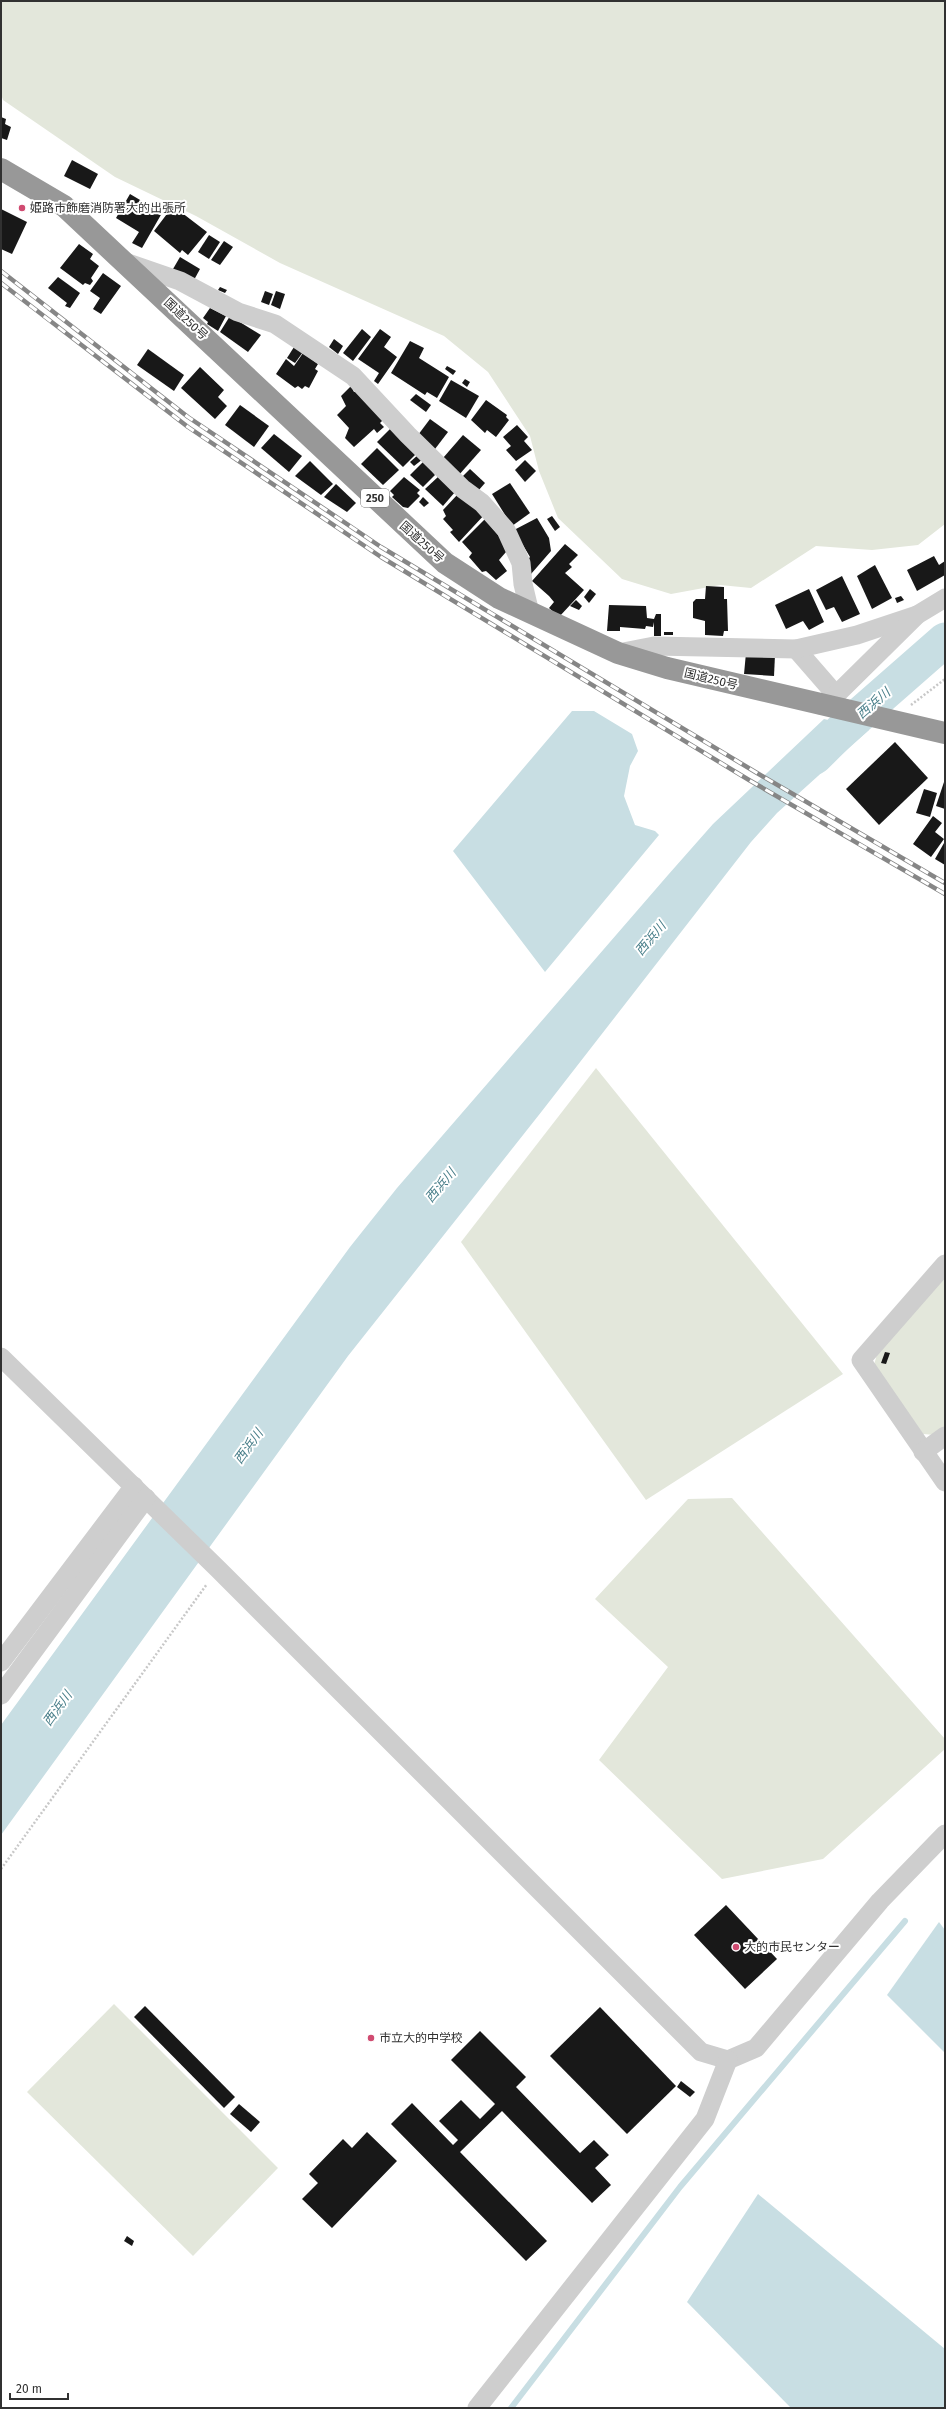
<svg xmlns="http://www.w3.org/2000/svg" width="946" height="2409" viewBox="0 0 946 2409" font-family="'Fira Sans','Noto Sans JP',sans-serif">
	<rect width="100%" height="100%" fill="#fff"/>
	<g fill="#e3e7db">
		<polygon points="1,1 945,1 945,524 918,545 872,550 816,546 751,588 720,585 671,594 622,579 558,518 539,471 530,436 488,372 444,336 280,263 196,216 115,177 3,100 1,94"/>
		<polygon points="596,1068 843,1374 646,1500 461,1242"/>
		<polygon points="945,1275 945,1428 935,1435 923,1434 874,1365 877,1354"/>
		<polygon points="732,1498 945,1739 945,1749 823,1859 722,1879 599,1760 668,1667 595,1599 688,1499"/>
		<polygon points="114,2004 278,2168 193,2256 27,2092"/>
	</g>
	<g fill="#c8dee3">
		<polygon points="572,711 594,711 632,734 638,751 630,766 624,796 635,825 655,831 659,835 545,972 453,851"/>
		<polygon points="824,719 869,730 777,813 751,842 542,1111 348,1356 1,1835 1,1725 350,1247 397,1188 668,875 713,824"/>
		<polygon points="939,1922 945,1930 945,2053 887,1995"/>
		<polygon points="758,2194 945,2349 945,2408 791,2408 687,2302"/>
	</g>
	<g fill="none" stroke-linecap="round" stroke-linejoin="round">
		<polyline stroke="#c8dee3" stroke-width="6" points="511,2408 680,2187 905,1921"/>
		<polyline stroke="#c8dee3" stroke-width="35" points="815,757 840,732 945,640"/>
	</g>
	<g fill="#181818">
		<polygon points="1,117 6,119 5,124 11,127 7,140 1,138"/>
		<polygon points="72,160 98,174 90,189 64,176"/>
		<polygon points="130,194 162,213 142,248 132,243 139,232 116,218"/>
		<polygon points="173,206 207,232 188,255 182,250 180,253 154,231"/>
		<polygon points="1,209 27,222 12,254 1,249"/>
		<polygon points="209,235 220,242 209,259 198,252"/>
		<polygon points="224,241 233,247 220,265 211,260"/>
		<polygon points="79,244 93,254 90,259 99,266 91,278 93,281 90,285 85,283 83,285 60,268"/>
		<polygon points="180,257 200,269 194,280 173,269"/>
		<polygon points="103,273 121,286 101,314 93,309 100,298 90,291"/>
		<polygon points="58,277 80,293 70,308 65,306 67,303 48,288"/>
		<polygon points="220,287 227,290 225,293 218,290"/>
		<polygon points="265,291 273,294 269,305 261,302"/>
		<polygon points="276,291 285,294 280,309 271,305"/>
		<polygon points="210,308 226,316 218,331 207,324 208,322 203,318"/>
		<polygon points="230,316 261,335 248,352 220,332"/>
		<polygon points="362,329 371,337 353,361 343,353"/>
		<polygon points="380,329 391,337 384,347 397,357 378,384 374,381 379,373 358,359"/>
		<polygon points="334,339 343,346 338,354 329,347"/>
		<polygon points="410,341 424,348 419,358 449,377 437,398 427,392 425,395 391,373"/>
		<polygon points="294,347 303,352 295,363 287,358"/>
		<polygon points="148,349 184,375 174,391 137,365"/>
		<polygon points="303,353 318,364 315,369 318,371 309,388 305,386 302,389 298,386 295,388 276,374 286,359 294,366"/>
		<polygon points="447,366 456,371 453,375 445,369"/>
		<polygon points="200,367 224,390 218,397 227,406 215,419 181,388"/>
		<polygon points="465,379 470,382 467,387 462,383"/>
		<polygon points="451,380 479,396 466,418 439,401"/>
		<polygon points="351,386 354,392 359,391 384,419 380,423 384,427 377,433 374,429 354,447 345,438 349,428 337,415 346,406 341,396"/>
		<polygon points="416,394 431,405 426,412 410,400"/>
		<polygon points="486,400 507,415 506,417 509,420 496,437 487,430 485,433 471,420"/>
		<polygon points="240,405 269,426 254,447 225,425"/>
		<polygon points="430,419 448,432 435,449 418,435"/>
		<polygon points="517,425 528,437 524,441 532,450 516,461 506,450 511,446 503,437"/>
		<polygon points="392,427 418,452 403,467 377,442"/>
		<polygon points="274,434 302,456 289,472 261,448"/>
		<polygon points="463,435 481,450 458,476 443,458"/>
		<polygon points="377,448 399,470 383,485 361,464"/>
		<polygon points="419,454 423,459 414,466 410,462"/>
		<polygon points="525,460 536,471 525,482 515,470"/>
		<polygon points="310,461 333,484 321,495 295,476"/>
		<polygon points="424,461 435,475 423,487 410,475"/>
		<polygon points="470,469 485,483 478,491 461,478"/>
		<polygon points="439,476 455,492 443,506 425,489"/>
		<polygon points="404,477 420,490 417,493 420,496 408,508 403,507 392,497 394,495 390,491"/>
		<polygon points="510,483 530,513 512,526 492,494"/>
		<polygon points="336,484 356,503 347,512 324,497"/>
		<polygon points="458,494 486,513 459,542 450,532 453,530 443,519 446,516 443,510"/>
		<polygon points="423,497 429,503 424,507 419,502"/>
		<polygon points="552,516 560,527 555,531 547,519"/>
		<polygon points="537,518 549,538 551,551 531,574 525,563 530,557 514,530"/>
		<polygon points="485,519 507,546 506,552 499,560 507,571 496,580 486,571 482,572 469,557 472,553 462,542"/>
		<polygon points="565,544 578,555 569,564 572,567 565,573 584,590 559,617 549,608 554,602 549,596 532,581"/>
		<polygon points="934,556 939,565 945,561 945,575 917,591 907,570"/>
		<polygon points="875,565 892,598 872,609 857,576"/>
		<polygon points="842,576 860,614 842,622 834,607 826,610 816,590"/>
		<polygon points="706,586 724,587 724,599 727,599 728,631 724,631 723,636 705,635 705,621 693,618 693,602 696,599 705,599"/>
		<polygon points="590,589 596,594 589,603 584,597"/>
		<polygon points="809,589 824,622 809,630 803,621 786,629 775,605"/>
		<polygon points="901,596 904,600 897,603 895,598"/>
		<polygon points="576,600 582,606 579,610 570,606"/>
		<polygon points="609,605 646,606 647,618 654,619 656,614 661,614 661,636 654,636 654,622 653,627 646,626 645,629 620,627 620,631 607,631"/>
		<rect x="664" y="632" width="9" height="3"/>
		<polygon points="746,653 775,655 774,676 744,674"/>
		<polygon points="895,742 928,778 879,825 846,789"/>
		<polygon points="945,779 945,809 936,806"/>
		<polygon points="924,789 937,793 930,817 916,813"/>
		<polygon points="933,816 942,823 935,832 944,839 931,857 913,844"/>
		<polygon points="944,843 945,844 945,865 935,859"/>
		<polygon points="885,1352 890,1353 886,1364 881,1363"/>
		<polygon points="726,1905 777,1959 745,1989 694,1935"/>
		<polygon points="145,2006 235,2097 224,2108 134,2017"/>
		<polygon points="600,2007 676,2086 627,2134 550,2056"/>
		<polygon points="480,2031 526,2077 516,2087 580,2153 594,2140 609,2155 595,2168 611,2185 592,2203 502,2111 460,2152 547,2241 526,2261 391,2124 412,2103 453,2145 458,2140 439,2121 461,2100 480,2119 495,2104 451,2060"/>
		<polygon points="681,2081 695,2092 690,2097 677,2087"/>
		<polygon points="239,2104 260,2122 251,2132 230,2114"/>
		<polygon points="367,2132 397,2161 332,2228 302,2199 318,2183 309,2174 343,2139 352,2148"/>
		<polygon points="127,2236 134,2241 132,2246 124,2241"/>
	</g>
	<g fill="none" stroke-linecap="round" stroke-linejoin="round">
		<g stroke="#c8c8c8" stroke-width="2.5" stroke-dasharray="2 2" stroke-linecap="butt">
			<polyline points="911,705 945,679"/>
			<polyline points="1,1869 207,1584"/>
		</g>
		<g stroke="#cecece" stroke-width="19">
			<polyline points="125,262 180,281 238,312 275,324 353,376 408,435 463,489 482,503 506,530 521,563 523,584 530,613"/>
			<polyline points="796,649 836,695"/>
			<polyline points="618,653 654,646 796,649 857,635 917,615"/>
			<polyline points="820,705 836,695 917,615 945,598"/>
			<polyline points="945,1264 861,1360 945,1482"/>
			<polyline points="1,1357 218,1569 701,2052 728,2060 756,2048 880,1901 945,1834"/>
			<polyline points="923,1452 945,1436"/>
			<polyline points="1,1662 134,1486"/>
			<polyline points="1,1695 146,1498"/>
			<polyline points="477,2408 705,2119 728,2060"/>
		</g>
		<polyline stroke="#989898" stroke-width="22" points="1,169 64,206 445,563 499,598 618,653 667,668 945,733"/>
		<defs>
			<g id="rail">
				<polyline points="1,271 188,417 381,547 757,773 945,883"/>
				<polyline points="1,283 188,427 381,557 749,780 945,894"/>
			</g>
		</defs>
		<use href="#rail" stroke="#868686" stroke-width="4.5"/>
		<use href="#rail" stroke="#fff" stroke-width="3" stroke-dasharray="9" stroke-linecap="butt"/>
	</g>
	<g fill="#d04b71" stroke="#fff" stroke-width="1.5">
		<circle cx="22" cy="208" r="4"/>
		<circle cx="736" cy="1947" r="4"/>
		<circle cx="371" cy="2038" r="4"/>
	</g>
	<g text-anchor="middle" stroke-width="4" stroke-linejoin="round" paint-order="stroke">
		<rect fill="#fff" stroke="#6f6f6f" stroke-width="1" x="361" y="489" width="28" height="18" rx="3"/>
		<g font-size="11" font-weight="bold" fill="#313131">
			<text x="375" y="502">250</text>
		</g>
		<g font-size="12" fill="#313131" stroke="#fff" text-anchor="start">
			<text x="30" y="212">姫路市飾磨消防署大的出張所</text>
			<text x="744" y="1951">大的市民センター</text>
			<text x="379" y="2042">市立大的中学校</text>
		</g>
		<g font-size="12" fill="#313131" stroke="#fff">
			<text transform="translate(186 319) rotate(43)" y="4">国道250号</text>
			<text transform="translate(422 542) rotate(42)" y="4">国道250号</text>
			<text transform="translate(711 679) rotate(14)" y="4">国道250号</text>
		</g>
		<g font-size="13" font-style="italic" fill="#487e89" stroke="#fff">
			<text transform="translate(873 703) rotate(-41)" y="5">西浜川</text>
			<text transform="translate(650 938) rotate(-50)" y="5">西浜川</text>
			<text transform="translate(440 1185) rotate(-50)" y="5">西浜川</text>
			<text transform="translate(248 1446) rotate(-54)" y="5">西浜川</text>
			<text transform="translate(57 1708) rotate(-54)" y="5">西浜川</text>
		</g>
	</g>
	<rect width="946" height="2409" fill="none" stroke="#313131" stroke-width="4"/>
	<path d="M10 2393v6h58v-6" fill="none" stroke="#313131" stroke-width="2"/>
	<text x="16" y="2393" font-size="12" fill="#313131" stroke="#ffffff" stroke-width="3" paint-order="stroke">20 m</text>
</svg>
